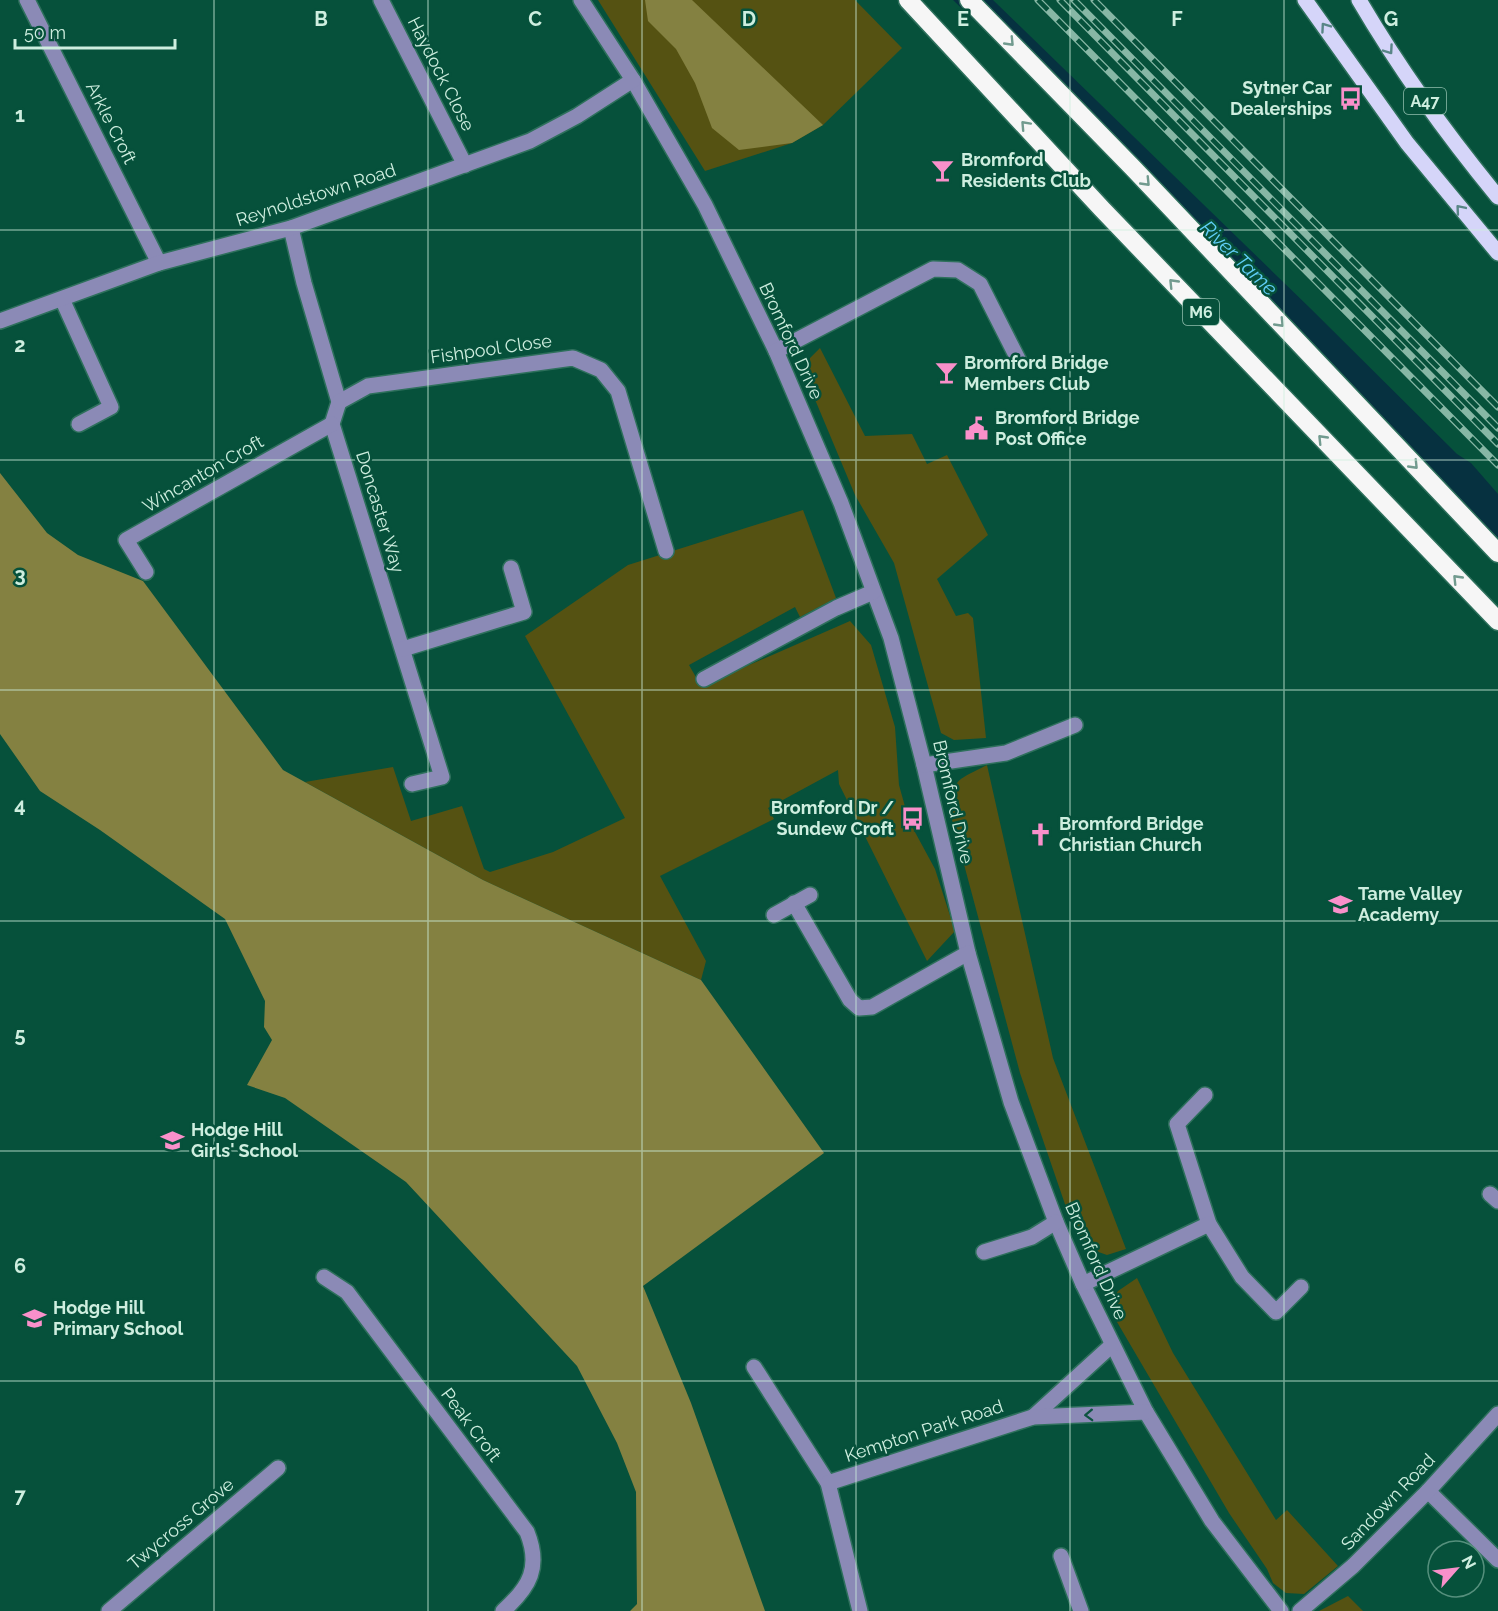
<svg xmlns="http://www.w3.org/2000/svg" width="1498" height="1611" viewBox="0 0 1498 1611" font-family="Raleway,sans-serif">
	<rect width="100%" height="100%" fill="#06513b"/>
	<g fill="#555212">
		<polygon points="598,0 855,0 902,48 823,125 792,143 705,171"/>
		<polygon points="820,348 865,436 912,434 927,464 947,455 988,535 937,579 956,616 968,613 973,618 986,738 954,740 941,733 894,563 855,495 806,378 810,358"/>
		<polygon points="803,510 836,598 800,617 795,607 689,665 701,686 850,621 871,645 895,727 899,785 909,821 935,869 955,931 927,961 839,784 838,770 768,808 774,819 660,876 706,961 701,980 483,880 305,782 393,767 411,821 462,806 484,869 490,872 553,852 625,818 525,636 628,565"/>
		<path d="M987,765l66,293 73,191 -19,6 -20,-7 -19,-35 -48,-140 -69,-257c2,-38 3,-34 36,-51z"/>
		<polygon points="1137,1278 1173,1353 1276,1520 1287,1510 1338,1566 1304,1594 1286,1593 1273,1583 1267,1569 1229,1513 1117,1322 1111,1303 1118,1291"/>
		<polygon points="1348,1596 1363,1611 1319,1611"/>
	</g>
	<g fill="#848141">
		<polygon points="645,0 692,0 823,125 792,143 739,150 712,128 695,83 676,49 648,21"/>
		<polygon points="0,473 47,533 78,555 143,581 283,770 483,880 701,980 824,1153 643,1286 691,1403 765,1611 630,1611 637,1604 636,1492 617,1443 577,1366 406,1182 285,1098 247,1085 272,1040 264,1027 265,1001 225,919 100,830 40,791 0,734"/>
	</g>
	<polygon fill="#063140" points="953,0 993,0 1310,308 1457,454 1471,463 1498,494 1498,540 1294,329"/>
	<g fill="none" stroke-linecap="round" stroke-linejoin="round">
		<defs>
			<g id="minor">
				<polyline points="27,0 159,263"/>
				<polyline points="381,0 465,165"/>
				<polyline points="581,0 633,80 705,205 776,351 841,503 891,638 924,765 968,953 1011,1102 1056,1222 1083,1284 1146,1412 1212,1521 1281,1611"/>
				<polyline points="291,228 304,283 339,402 332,424 442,777 412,784"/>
				<polyline points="62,299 111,407 79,424"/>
				<polyline points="0,321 159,263 291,228 530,141 577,116 633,80"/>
				<polyline points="776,351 933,269 958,270 980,284 1019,361"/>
				<polyline points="339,402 368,386 573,358 601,370 618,391 666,551"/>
				<polyline points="146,572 126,540 332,424"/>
				<polyline points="403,649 524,612 511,568"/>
				<polyline points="704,679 836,608 873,592"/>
				<polyline points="924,765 1006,753 1075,725"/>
				<polyline points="794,903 850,1000 859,1008 872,1007 968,953"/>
				<polyline points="774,915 810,895"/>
				<polyline points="1205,1095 1177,1124 1209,1224 1242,1277 1276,1312 1301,1287"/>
				<polyline points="1490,1194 1498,1201"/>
				<polyline points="984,1252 1032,1237 1056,1222"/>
				<path d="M324,1277l23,15 180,240c14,35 3,55 -24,79"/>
				<polyline points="1083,1284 1209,1224"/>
				<polyline points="754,1367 828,1483 860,1611"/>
				<polyline points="1033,1417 1112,1345"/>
				<polyline points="828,1483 1033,1417 1146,1412"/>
				<polyline points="1428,1491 1498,1560"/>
				<polyline points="1061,1556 1081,1611"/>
				<polyline points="109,1611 278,1468"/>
				<polyline points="1300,1611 1353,1566 1428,1491 1498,1414"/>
			</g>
			<g id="major">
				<polyline points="1305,0 1407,143 1498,253"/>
				<path d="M1359,0c41,70 88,135 139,197"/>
			</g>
			<g id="highway">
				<polyline points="908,0 1102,209 1498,621"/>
				<polyline points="969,0 1133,168 1498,553"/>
			</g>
		</defs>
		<use href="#minor" stroke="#2e705c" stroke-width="18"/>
		<use href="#major" stroke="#2e705c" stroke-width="18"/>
		<use href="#highway" stroke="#2e705c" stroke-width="21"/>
		<use href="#minor" stroke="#8b8ab6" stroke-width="15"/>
		<use href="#major" stroke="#d5d5f9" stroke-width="15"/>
		<use href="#highway" stroke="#f6f6f6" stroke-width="18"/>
		<defs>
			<g id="rail">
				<polyline points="1038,0 1498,465"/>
				<polyline points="1060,0 1498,444"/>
				<polyline points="1074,0 1498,428"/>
				<polyline points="1094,0 1498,407"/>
			</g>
		</defs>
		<use href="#rail" stroke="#87b7a5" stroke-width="7"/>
		<use href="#rail" stroke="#06513b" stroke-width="4.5" stroke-dasharray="14" stroke-linecap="butt"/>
	</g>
	<defs><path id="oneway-chevron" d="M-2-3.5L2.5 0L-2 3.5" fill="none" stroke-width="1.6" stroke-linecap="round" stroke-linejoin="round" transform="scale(1.5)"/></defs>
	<g stroke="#598687">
		<use href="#oneway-chevron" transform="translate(1325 27) rotate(-125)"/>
		<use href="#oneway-chevron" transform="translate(1389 50) rotate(55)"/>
		<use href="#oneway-chevron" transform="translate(1460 209) rotate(-130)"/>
	</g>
	<g stroke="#729b8f">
		<use href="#oneway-chevron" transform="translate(1010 42) rotate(46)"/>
		<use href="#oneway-chevron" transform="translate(1025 125) rotate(-133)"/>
		<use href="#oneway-chevron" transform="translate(1146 182) rotate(46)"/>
		<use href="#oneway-chevron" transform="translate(1173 283) rotate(-134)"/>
		<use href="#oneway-chevron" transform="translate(1280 323) rotate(46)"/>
		<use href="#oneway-chevron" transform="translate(1322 439) rotate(-134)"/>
		<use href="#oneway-chevron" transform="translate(1414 465) rotate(46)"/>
		<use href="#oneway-chevron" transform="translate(1457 579) rotate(-134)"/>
	</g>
	<use stroke="#0d5441" href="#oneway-chevron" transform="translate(1089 1415) rotate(178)"/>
	<path fill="none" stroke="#ceeedf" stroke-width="1.5" stroke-opacity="0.55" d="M214,0v1611M428,0v1611M642,0v1611M856,0v1611M1070,0v1611M1284,0v1611M0,230h1498M0,460h1498M0,690h1498M0,921h1498M0,1151h1498M0,1381h1498"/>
	<defs>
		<symbol id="bus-bare" viewBox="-9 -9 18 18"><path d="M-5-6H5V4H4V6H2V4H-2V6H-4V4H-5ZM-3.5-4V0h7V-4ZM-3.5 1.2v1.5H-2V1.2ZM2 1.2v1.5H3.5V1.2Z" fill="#f990ca" stroke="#06513b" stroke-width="2.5" paint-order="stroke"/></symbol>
		<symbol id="bar-bare" viewBox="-9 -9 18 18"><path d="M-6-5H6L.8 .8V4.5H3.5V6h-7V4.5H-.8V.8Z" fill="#f990ca" stroke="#06513b" stroke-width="2.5" paint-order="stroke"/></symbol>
		<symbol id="civic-bare" viewBox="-9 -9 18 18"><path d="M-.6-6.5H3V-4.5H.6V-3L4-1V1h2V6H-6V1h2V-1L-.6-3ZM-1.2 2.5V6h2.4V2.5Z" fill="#f990ca" stroke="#06513b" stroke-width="2.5" paint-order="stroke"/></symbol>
		<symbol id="church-bare" viewBox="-9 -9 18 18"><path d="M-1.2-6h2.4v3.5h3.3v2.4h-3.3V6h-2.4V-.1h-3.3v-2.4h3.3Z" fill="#f990ca" stroke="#06513b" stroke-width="2.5" paint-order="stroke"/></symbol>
		<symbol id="school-bare" viewBox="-9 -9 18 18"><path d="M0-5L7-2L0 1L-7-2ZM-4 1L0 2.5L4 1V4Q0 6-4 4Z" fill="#f990ca" stroke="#06513b" stroke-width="2.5" paint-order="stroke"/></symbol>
	</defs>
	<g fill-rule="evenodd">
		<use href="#bus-bare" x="1334" y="82" width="33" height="33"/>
		<use href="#bar-bare" x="926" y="154" width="33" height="33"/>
		<use href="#bar-bare" x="930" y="356" width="33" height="33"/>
		<use href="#civic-bare" x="960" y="412" width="33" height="33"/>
		<use href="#bus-bare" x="896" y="802" width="33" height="33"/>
		<use href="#church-bare" x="1024" y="818" width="33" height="33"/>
		<use href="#school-bare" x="1324" y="888" width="33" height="33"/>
		<use href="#school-bare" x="156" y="1124" width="33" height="33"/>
		<use href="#school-bare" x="18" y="1302" width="33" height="33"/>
	</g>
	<g text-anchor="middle" stroke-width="5" stroke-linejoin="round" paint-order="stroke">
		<g fill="#06513b" stroke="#92bfae" stroke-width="1.5">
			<rect x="1404" y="88" width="42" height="26" rx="4.5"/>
			<rect x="1183" y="299" width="36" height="26" rx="4.5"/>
		</g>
		<g font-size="16" font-weight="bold" fill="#ceeedf">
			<text x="1425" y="107">A47</text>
			<text x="1201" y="318">M6</text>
		</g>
		<g font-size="18" fill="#ceeedf" stroke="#06513b">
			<text transform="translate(441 74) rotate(63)" y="6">Haydock Close</text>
			<text transform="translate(111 123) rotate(63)" y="6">Arkle Croft</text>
			<text transform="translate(316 195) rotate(-18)" y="6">Reynoldstown Road</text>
			<text transform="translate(791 341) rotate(65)" y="6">Bromford Drive</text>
			<text transform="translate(491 349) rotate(-8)" y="6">Fishpool Close</text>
			<text transform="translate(203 474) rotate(-30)" y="6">Wincanton Croft</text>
			<text transform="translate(380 512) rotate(73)" y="6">Doncaster Way</text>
			<text transform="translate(953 802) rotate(77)" y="6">Bromford Drive</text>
			<text transform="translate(1096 1261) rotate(66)" y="6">Bromford Drive</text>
			<text transform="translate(471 1425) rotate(53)" y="6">Peak Croft</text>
			<text transform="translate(924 1431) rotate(-18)" y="6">Kempton Park Road</text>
			<text transform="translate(1388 1502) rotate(-46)" y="6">Sandown Road</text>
			<text transform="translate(181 1524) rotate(-40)" y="6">Twycross Grove</text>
		</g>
		<g font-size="18" font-weight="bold" fill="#ceeedf" stroke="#06513b" text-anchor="start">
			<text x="1332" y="94" text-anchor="end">Sytner Car<tspan x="1332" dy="21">Dealerships</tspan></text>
			<text x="961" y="166">Bromford<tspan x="961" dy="21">Residents Club</tspan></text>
			<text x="964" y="369">Bromford Bridge<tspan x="964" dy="21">Members Club</tspan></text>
			<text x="995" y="424">Bromford Bridge<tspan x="995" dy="21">Post Office</tspan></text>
			<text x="894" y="814" text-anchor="end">Bromford Dr /<tspan x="894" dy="21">Sundew Croft</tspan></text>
			<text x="1059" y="830">Bromford Bridge<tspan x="1059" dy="21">Christian Church</tspan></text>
			<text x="1358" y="900">Tame Valley<tspan x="1358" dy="21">Academy</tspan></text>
			<text x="191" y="1136">Hodge Hill<tspan x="191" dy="21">Girls' School</tspan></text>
			<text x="53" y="1314">Hodge Hill<tspan x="53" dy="21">Primary School</tspan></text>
		</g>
		<g font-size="20" font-style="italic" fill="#60cef8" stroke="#06513b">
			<text transform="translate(1239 258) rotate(44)" y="7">River Tame</text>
		</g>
	</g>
	<g font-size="20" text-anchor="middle" font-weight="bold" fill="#ceeedf" stroke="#06513b" stroke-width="5" stroke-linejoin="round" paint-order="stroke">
		<text x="321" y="26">B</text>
		<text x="535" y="26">C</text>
		<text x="749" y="26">D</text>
		<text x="963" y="26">E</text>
		<text x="1177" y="26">F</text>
		<text x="1391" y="26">G</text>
		<text x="20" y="122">1</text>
		<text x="20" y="352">2</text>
		<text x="20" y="582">3</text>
		<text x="20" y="812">4</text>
		<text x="20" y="1042">5</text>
		<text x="20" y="1273">6</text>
		<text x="20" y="1503">7</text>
	</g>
	<g transform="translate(1456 1569) rotate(62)"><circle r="28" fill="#06513b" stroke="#56907d" stroke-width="1.5"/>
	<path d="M0-4.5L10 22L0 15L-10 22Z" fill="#f990ca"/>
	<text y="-9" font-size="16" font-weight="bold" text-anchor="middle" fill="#ceeedf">N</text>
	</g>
	<path d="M15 39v9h160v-9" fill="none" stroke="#ceeedf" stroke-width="3"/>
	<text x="24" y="39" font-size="18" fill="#ceeedf" stroke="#06513b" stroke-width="4.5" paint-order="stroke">50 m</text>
</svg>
